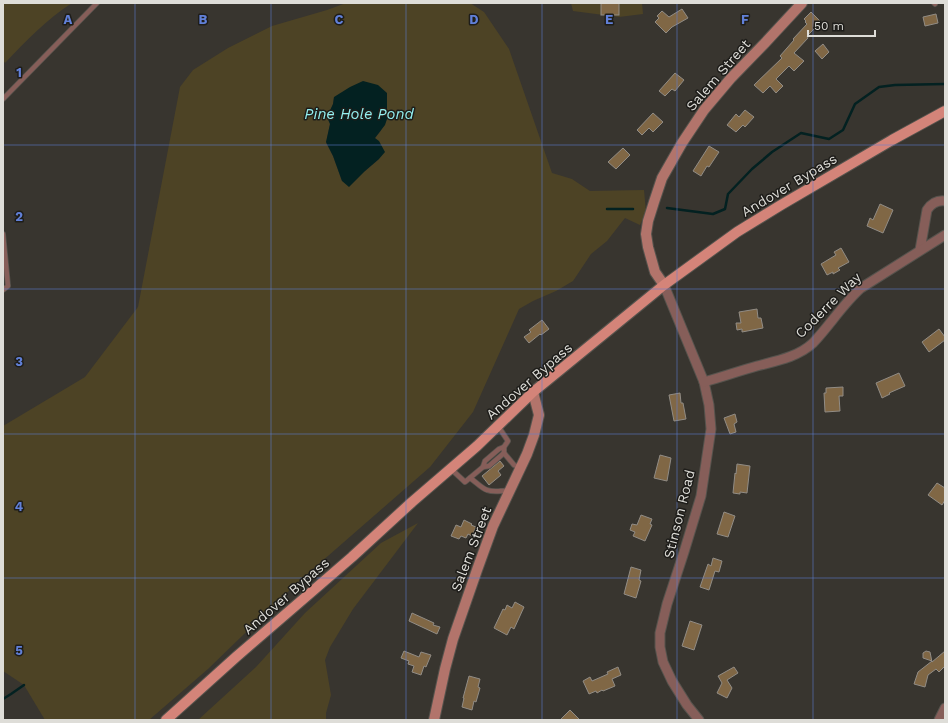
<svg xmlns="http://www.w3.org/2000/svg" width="948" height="723" viewBox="0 0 948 723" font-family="'Work Sans',sans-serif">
	<rect width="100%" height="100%" fill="#38352f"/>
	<g fill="#4d4325" fill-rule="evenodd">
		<path d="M3,3h69c-25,16 -46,38 -67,60l-2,-3z"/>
		<path d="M346,3h124l14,9 25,37 43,124 20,6 18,12 54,-1 2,22 -6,13 -15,-7 -18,23 -16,13 -18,27 -17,10 -23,10 -14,8 -46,103 -43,55 -133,116 -89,86 -59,51h-104l-21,-35 -21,-14v-245l82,-49 53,-70 42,-220 13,-17 35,-22 44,-22 55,-16zM334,97l52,11 1,11 -7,13 -5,6 4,21 -14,12 -23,10 -9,-25 -7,-13 4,-19 -3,-7 6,-13z"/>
		<polygon points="571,3 642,3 643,14 619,17 573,11"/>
		<polygon points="418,523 353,609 330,647 325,660 331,695 326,713 326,720 198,720 256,667 305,613 381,543"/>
	</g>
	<polygon fill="#032121" points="363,81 378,85 387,93 387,119 385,125 375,138 379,141 385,152 379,159 365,171 349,187 342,181 333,156 326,142 330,124 327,117 333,104 334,97 350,87"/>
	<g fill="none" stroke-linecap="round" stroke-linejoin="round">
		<g stroke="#032121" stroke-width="2.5">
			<polyline points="667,208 713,214 725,209 728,194 752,169 772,152 801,133 829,139 843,130 855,104 879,87 895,85 945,84"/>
			<polyline points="607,209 633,209"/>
			<polyline points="3,699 11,694 24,685"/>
		</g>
	</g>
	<g fill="#806745" stroke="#918c85">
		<rect x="601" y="3" width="18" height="12"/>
		<polygon points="682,9 688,18 672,27 666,33 655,22 659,18 657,16 662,11 669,17"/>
		<polygon points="811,12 821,22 807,36 808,38 794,53 804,61 794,71 789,66 776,79 783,86 776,93 770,86 763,93 754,85 782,58 780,56 794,40 793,39 807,24 805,22 806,21 804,19"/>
		<polygon points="936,14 938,23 925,26 923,17"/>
		<polygon points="823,44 829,52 822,59 815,51"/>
		<polygon points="675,73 684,80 675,91 672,89 665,96 659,91"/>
		<polygon points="745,110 754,117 745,127 743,125 736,132 727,125 736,114 739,117"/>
		<polygon points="653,113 663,122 653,132 649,128 642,135 637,130"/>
		<polygon points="709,146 719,152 709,167 707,166 701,176 693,171"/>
		<polygon points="623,148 630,155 616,169 608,162"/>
		<polygon points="880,204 893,210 883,233 867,226 870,218 873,220"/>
		<polygon points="841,248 849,262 838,268 840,270 833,274 833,272 827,275 821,264 836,255 834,252"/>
		<polygon points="757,309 758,318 761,318 763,328 742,332 742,329 737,330 736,323 741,323 739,312"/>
		<polygon points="542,320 549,329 541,335 540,334 529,343 524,337 531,332 529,330"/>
		<polygon points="939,329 945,337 945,340 929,352 922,342"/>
		<polygon points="899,373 905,386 889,393 890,394 882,398 876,383"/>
		<polygon points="843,387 843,396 839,396 840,411 825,412 824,393 826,393 826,388"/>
		<polygon points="680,393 681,403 683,403 686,419 674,421 669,395"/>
		<polygon points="735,414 737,422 734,424 736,432 730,434 724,418"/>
		<polygon points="660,455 671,458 667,481 654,478"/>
		<polygon points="500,461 504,466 498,471 501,475 489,485 482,476"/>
		<polygon points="737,464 750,466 747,493 740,492 740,494 733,493 735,473 736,474"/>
		<polygon points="937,483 945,488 945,500 942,505 928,495"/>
		<polygon points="724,512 735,516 728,537 717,534"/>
		<polygon points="641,515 652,519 650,524 652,525 645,541 633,536 635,532 630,530 632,524 637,525"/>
		<polygon points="464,520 472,524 471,525 476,527 472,536 468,534 466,538 461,536 459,539 451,536 456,525 461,527"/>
		<polygon points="713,558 722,561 719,572 715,571 709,590 700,587 708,564 711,566"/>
		<polygon points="631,567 641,570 639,580 641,581 636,598 624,594"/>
		<polygon points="515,602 524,607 514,629 511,627 507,635 494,628 503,609 505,610 507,605 512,608"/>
		<polygon points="412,613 434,623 433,625 440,627 437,634 409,621"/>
		<polygon points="690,621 702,625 694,650 682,646"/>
		<polygon points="404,651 419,657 421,652 431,655 426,667 424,666 421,675 412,672 414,666 408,664 409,661 401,658"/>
		<polygon points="926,651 930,652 932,662 945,651 945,666 939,672 936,669 928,675 925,687 914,684 918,672 932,661 923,658 923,653"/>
		<polygon points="618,667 621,675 612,679 615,686 603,691 602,690 597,693 596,691 589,694 583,681 590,677 592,681 608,674 607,672"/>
		<polygon points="734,667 738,673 727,680 732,688 727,698 717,693 722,683 718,676"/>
		<polygon points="469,676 480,679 478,687 480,688 476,702 474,701 472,710 462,707 464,698 463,698"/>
		<polygon points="570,710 580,720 560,720"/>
	</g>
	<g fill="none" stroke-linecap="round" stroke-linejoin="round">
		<defs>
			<g id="lane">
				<polyline points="934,3 935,4"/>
				<polyline points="3,99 97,3"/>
				<polyline points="3,234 8,286 3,290"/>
				<polyline points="504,453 514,465 521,468"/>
				<polyline points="483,467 489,466 504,453 504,447"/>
				<polyline points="451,469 465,482 483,467 485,461 499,449 504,447 508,441 498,426"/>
				<path d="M470,478c5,3 11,10 17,12 7,3 16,0 23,1"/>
			</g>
			<g id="street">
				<path d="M920,250l7,-40c4,-6 10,-10 18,-9"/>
				<polyline points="664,285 704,382 709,405 711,429 701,496 684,552 667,604 660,633 660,647 663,662 672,681 687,705 699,720"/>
				<path d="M704,382c18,-5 35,-11 53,-16 19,-5 41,-9 56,-23 17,-18 30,-39 48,-55l84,-53"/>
				<polyline points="939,720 945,708"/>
			</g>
			<g id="secondary">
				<polyline points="664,285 655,272 648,247 646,234 648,221 654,202 662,178 682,143 704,110 731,78 764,44 802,3"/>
				<polyline points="434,720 445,669 453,639 477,570 493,526 527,454 534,435 539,415 533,392"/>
			</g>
			<polyline id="primary" points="166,720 236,657 352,557 412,502 477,446 533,392 664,285 737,232 781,205 892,140 945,111"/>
		</defs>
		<use href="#lane" stroke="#56534d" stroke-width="6"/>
		<use href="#street" stroke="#56534d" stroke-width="11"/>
		<use href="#secondary" stroke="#56534d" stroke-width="12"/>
		<use href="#primary" stroke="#56534d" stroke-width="12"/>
		<use href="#lane" stroke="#865e59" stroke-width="4.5"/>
		<use href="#street" stroke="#865e59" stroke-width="9"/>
		<use href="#secondary" stroke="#b2746b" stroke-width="10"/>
		<use href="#primary" stroke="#d48479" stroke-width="10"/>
	</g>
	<path fill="none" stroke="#6180d8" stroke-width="1" stroke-opacity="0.55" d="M135,3v717M271,3v717M406,3v717M542,3v717M677,3v717M813,3v717M3,145h942M3,289h942M3,434h942M3,578h942"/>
	<g text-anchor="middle" stroke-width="3" stroke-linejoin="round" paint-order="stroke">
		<g font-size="14" fill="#deddd8" stroke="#1e1d1a">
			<text transform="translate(718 75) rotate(-49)" y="5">Salem Street</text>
			<text transform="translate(789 185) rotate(-31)" y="5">Andover Bypass</text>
			<text transform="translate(828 305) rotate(-45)" y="5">Coderre Way</text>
			<text transform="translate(529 381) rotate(-41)" y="5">Andover Bypass</text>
			<text transform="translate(679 514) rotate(-76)" y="5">Stinson Road</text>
			<text transform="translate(471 549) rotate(-69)" y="5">Salem Street</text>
			<text transform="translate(286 596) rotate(-41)" y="5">Andover Bypass</text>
		</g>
		<g font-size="15" font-style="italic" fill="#94f0f0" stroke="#1e1d1a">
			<text x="359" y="119">Pine Hole Pond</text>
		</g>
	</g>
	<g font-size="13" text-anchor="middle" font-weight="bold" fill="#6180d8" stroke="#1e1d1a" stroke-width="3" stroke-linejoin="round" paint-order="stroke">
		<text x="68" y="24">A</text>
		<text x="203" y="24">B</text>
		<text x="339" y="24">C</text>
		<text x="474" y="24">D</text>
		<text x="609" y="24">E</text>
		<text x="745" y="24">F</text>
		<text x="19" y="77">1</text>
		<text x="19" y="221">2</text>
		<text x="19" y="366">3</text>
		<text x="19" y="511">4</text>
		<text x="19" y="655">5</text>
	</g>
	<rect width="948" height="723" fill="none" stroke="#deddd8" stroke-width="8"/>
	<path d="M808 30v6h67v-6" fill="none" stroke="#deddd8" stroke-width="2"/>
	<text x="814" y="30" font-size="12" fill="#deddd8" stroke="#1e1d1a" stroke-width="3" paint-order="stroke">50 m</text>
</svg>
